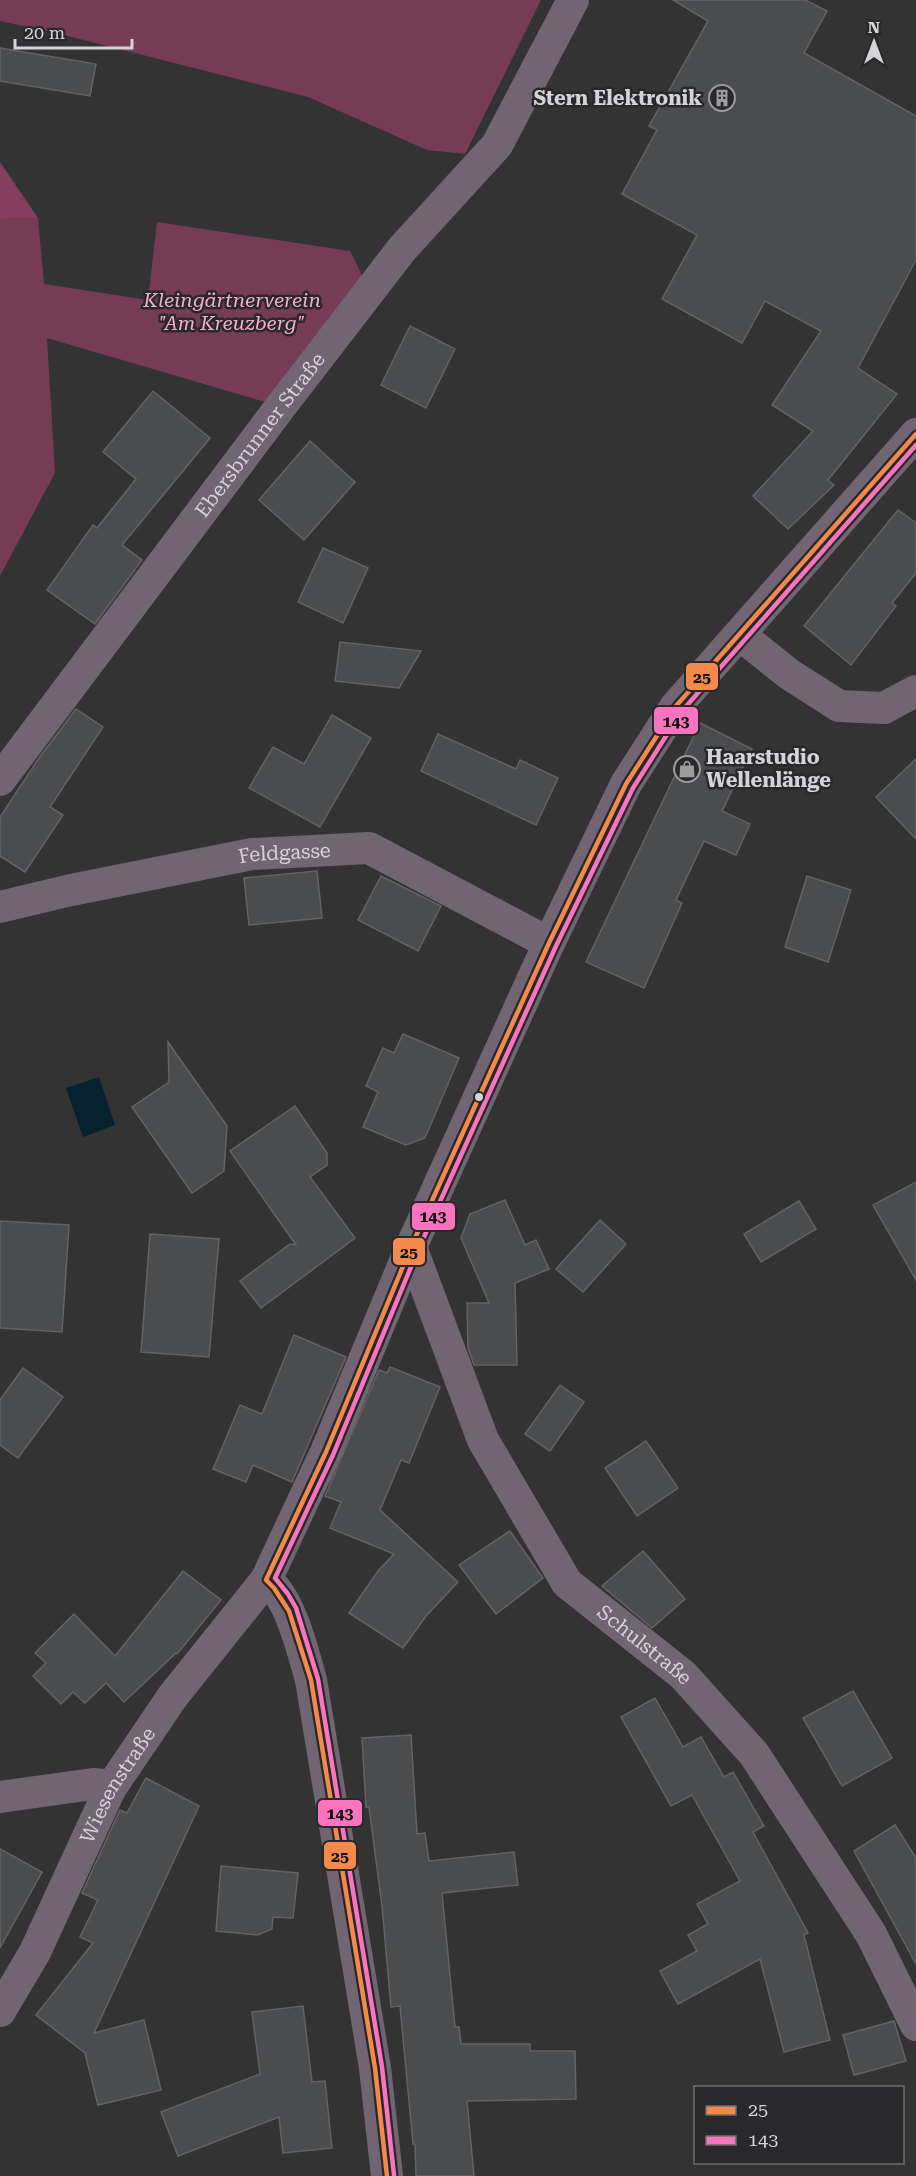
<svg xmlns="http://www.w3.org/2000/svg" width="916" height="2176" viewBox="0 0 916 2176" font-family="'Roboto Serif',serif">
	<rect width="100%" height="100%" fill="#333334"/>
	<g fill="#753c53">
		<polygon points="0,0 541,0 465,154 427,150 308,97 56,33 0,21"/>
		<polygon points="38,218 44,284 148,300 157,222 350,251 363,277 265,402 47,338 55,473 0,576 0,219"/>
	</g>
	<polygon fill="#843e5c" points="0,162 38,218 0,219"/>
	<polygon fill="#062230" points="99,1077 115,1125 83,1137 66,1088"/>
	<g fill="#4b4c4d" stroke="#636364" stroke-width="1.5">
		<polygon points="673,0 805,0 827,11 804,53 916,116 916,260 858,368 897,394 828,480 834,485 788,529 753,496 813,431 772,405 821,331 765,301 742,343 662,299 697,235 622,194 657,130 649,126 708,21"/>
		<polygon points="0,48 96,64 90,96 0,81"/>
		<polygon points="410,326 455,349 426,408 381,385"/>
		<polygon points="153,391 210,438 122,545 142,560 95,624 47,590 93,525 97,528 136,479 103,452"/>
		<polygon points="310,441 355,482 304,540 259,500"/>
		<polygon points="898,510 916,523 916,573 892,603 896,606 851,665 804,626"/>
		<polygon points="323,548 368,568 343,623 298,602"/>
		<polygon points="340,642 421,651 399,688 335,681"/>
		<polygon points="76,709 103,727 50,807 63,815 25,872 0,856 0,817 39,758"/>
		<polygon points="332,715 371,738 320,827 249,788 273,747 304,764"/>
		<polygon points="700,723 752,749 722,811 750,824 736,855 704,841 676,900 682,903 644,988 586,962"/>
		<polygon points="438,734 516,769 520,760 558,778 536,825 421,771"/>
		<polygon points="916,759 916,839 876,797"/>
		<polygon points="317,871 322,918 249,925 244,878"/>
		<polygon points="381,876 441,906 418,951 358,920"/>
		<polygon points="807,876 851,890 828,962 785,947"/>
		<polygon points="403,1034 459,1058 425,1138 406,1145 363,1127 378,1092 366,1086 383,1048 394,1053"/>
		<polygon points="168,1042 227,1126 224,1171 192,1193 132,1107 169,1082"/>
		<polygon points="295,1106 327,1153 327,1165 310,1177 355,1238 261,1308 240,1281 290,1244 296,1245 230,1151"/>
		<polygon points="916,1182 916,1280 873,1205"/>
		<polygon points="505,1200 525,1245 536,1240 549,1269 515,1283 517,1365 474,1365 468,1348 467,1303 489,1303 461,1238 470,1214"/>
		<polygon points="799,1201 816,1229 761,1262 744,1234"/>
		<polygon points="600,1220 626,1244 583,1292 556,1269"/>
		<polygon points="0,1221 69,1225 62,1332 0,1328"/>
		<polygon points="150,1234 219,1239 209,1357 141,1352"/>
		<polygon points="294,1335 346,1357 292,1482 253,1465 246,1482 213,1469 240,1405 262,1414"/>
		<polygon points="390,1367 440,1387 409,1463 401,1460 380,1510 458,1582 426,1616 403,1648 349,1613 378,1571 394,1554 330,1528 341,1502 325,1496 379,1370 387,1373"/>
		<polygon points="23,1368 63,1397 18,1458 0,1445 0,1400"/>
		<polygon points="560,1385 584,1402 550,1451 525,1434"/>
		<polygon points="646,1441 678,1488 637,1516 605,1468"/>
		<polygon points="510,1531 543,1578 496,1614 459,1565"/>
		<polygon points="643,1551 685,1599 652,1628 602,1586"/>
		<polygon points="183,1571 221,1600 177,1654 176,1653 124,1702 106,1683 85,1703 73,1692 61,1704 33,1676 46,1663 35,1653 74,1614 115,1656"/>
		<polygon points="853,1691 892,1758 842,1786 803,1718"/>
		<polygon points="655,1698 683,1747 701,1737 724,1777 733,1772 764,1826 753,1832 808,1933 804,1935 830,2040 784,2052 760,1959 678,2004 660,1971 697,1951 688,1935 708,1924 697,1904 740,1881 692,1795 671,1806 621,1717"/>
		<polygon points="411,1735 417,1834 425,1833 429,1861 514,1852 518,1885 442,1893 455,2027 459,2027 461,2044 530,2044 530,2051 575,2051 576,2099 467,2101 474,2176 416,2176 415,2144 413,2144 400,2006 391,2007 382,1906 369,1807 366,1807 362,1738"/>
		<polygon points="146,1778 199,1806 94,2033 144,2020 161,2090 98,2105 85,2053 36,2015 93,1943 80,1937 98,1900 82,1893 120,1810 127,1813"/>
		<polygon points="895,1825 916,1858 916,1964 854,1851"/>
		<polygon points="0,1849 42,1872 0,1948"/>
		<polygon points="221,1866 298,1873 293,1918 273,1917 272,1929 258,1935 216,1931"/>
		<polygon points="303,2006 312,2082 325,2081 332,2148 283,2153 279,2117 178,2156 161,2112 260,2074 252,2012"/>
		<polygon points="894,2021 906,2061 854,2075 843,2035"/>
	</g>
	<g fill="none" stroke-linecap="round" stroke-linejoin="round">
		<g stroke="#716571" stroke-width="32">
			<polyline points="740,635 789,674 839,706 884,708 916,691"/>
			<path id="s1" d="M0,780l278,-370 124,-161 95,-104 76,-145"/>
			<path id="s2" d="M0,907l71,-17 181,-36 117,-6 180,95"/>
			<path id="s3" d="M411,1247l72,193 84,143 116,92 71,79 117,180 45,91"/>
			<polyline points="0,1797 93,1784 104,1785 110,1789"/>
			<path id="s4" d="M0,2011l35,-59 75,-163 63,-93 93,-116"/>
			<path d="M387,2176l-12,-108 -64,-388c-8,-28 -21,-84 -45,-100l60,-128 85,-205 138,-304 77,-159 50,-78 240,-272"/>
		</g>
		<defs>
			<polyline id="bus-1" points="387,2176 375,2068 311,1680 289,1611 274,1588 266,1580 326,1452 411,1247 549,943 626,784 676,706 916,434"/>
			<polyline id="bus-2" points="394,2175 382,2067 318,1679 296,1608 288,1594 275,1578 333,1455 418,1250 556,946 633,788 682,711 916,445"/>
		</defs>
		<use href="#bus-1" stroke="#29282b" stroke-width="9"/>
		<use href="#bus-2" stroke="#29282b" stroke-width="9"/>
		<use href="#bus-1" stroke="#f3894a" stroke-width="4.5"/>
		<use href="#bus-2" stroke="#fc73be" stroke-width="4.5"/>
	</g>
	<defs>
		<symbol id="building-ring" viewBox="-11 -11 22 22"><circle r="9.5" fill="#29282b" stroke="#9c9c9d" stroke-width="1.5"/><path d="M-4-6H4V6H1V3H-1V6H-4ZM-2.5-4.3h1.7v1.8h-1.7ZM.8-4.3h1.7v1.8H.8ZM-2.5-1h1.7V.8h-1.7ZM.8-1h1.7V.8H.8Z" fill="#9c9c9d"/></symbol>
		<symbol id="shop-ring" viewBox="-11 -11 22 22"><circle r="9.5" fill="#29282b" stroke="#9c9c9d" stroke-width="1.5"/><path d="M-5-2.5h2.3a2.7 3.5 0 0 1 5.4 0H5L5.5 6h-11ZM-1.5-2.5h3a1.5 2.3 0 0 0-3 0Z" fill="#9c9c9d"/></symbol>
	</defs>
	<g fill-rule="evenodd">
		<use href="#building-ring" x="707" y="83" width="30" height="30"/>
		<use href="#shop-ring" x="672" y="754" width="30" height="30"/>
	</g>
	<circle fill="#d4d4d6" stroke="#29282b" stroke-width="2" cx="479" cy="1097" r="5"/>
	<g text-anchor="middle" stroke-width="5" stroke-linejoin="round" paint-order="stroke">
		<g font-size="20" font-weight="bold" fill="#d4d4d6" stroke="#29282b" text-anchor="end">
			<text x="702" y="105">Stern Elektronik</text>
			<text x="706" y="764" text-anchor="start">Haarstudio<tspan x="706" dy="23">Wellenlänge</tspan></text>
		</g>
		<g font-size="20" font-style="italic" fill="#f4aec7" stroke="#29282b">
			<text x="232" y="307">Kleingärtnerverein<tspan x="232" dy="23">"Am Kreuzberg"</tspan></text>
		</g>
		<g font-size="20" fill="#d4d4d6" stroke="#29282b">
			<text dy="7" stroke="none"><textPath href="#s1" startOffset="432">Ebersbrunner Straße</textPath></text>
			<text dy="7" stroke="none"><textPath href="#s2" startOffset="290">Feldgasse</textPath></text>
			<text dy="7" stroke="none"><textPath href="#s3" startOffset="471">Schulstraße</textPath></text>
			<text dy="7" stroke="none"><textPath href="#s4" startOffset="255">Wiesenstraße</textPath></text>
		</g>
	</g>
	<g stroke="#29282b" stroke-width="2">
		<rect x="685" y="662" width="34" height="29" rx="6" fill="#f3894a"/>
		<rect x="653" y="706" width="46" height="29" rx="6" fill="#fc73be"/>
		<rect x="411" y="1202" width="45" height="29" rx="6" fill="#fc73be"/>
		<rect x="392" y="1237" width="34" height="29" rx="6" fill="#f3894a"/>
		<rect x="317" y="1799" width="46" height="28" rx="6" fill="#fc73be"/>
		<rect x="323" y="1841" width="34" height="29" rx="6" fill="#f3894a"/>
	</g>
	<g font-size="16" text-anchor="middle" font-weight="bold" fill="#111">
		<text x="702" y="683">25</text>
		<text x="676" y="727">143</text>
		<text x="433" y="1222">143</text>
		<text x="409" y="1258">25</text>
		<text x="340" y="1819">143</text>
		<text x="340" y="1862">25</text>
	</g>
	<rect x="694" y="2086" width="210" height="78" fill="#29282b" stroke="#6d6d6f" stroke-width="1.5"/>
	<rect x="706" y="2106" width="30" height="9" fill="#f3894a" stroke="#6d6d6f" stroke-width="1.5"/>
	<text x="748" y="2116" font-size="18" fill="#d4d4d6">25</text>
	<rect x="706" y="2136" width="30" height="9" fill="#fc73be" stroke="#6d6d6f" stroke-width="1.5"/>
	<text x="748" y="2146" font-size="18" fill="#d4d4d6">143</text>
	<g transform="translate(874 42)" stroke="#29282b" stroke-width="4.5" paint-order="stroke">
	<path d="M0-4.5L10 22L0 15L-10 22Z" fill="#d4d4d6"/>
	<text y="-9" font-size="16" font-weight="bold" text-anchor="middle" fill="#d4d4d6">N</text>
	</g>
	<path d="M15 39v9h117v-9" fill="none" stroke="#d4d4d6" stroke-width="3"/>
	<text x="24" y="39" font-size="18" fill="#d4d4d6" stroke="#29282b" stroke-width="4.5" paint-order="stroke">20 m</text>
</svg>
